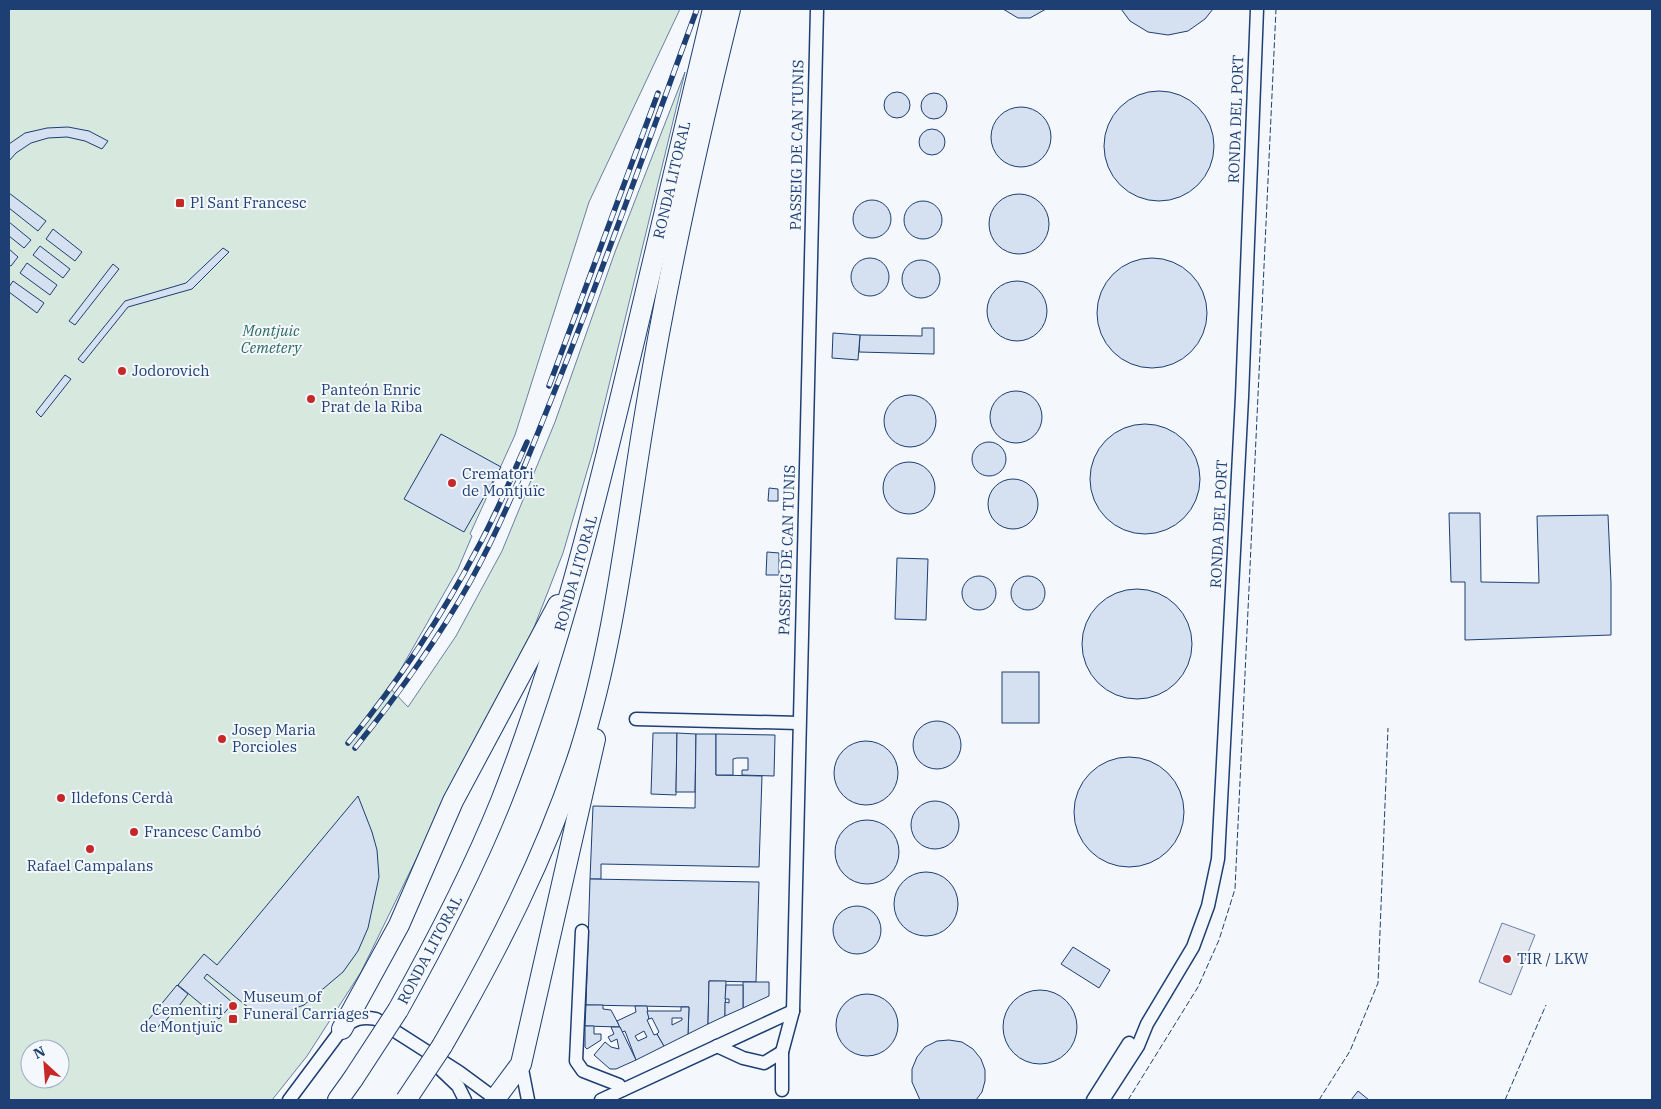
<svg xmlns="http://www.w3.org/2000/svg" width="1661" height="1109" viewBox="0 0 1661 1109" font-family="'IBM Plex Serif',serif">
	<rect width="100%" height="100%" fill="#f4f7fb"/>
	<path fill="#d7e8df" stroke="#687fa3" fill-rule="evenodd" d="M9,9h671l-91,193 -74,233 -45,99 2,2 -14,33 -68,119 18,19 48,-71 46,-85 53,-129 60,-170 70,-180 -92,379 -30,102 -30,77 -67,127 -105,215 -54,84 -35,44h-263zM30,1049h30v30h-30z"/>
	<polygon fill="#e3e8f0" stroke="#687fa3" points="1502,923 1535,935 1511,995 1479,982"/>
	<g fill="#d5e0f0" stroke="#1d3f73" fill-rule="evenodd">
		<polygon points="1003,9 1046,9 1030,18 1018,18"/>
		<polygon points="1121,9 1213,9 1205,19 1188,31 1168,35 1148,32 1130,21"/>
		<circle cx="1159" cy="146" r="55"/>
		<circle cx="897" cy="105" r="13"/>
		<circle cx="934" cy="106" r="13"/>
		<circle cx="1021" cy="137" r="30"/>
		<polygon points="68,127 89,131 108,141 102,149 85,141 67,137 48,138 31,143 16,153 9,161 9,144 25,133 47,128"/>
		<circle cx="932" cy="142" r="13"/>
		<polygon points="9,193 46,221 38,231 9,208"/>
		<circle cx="1019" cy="224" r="30"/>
		<circle cx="872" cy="219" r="19"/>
		<circle cx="923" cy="220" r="19"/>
		<polygon points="9,222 31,240 24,248 9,236"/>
		<polygon points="53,229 82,252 75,261 46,239"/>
		<polygon points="40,246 70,269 63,278 33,255"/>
		<polygon points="223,248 229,252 192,289 128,307 83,363 78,359 125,301 186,283"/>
		<polygon points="9,249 18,257 11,266 9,265"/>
		<circle cx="870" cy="277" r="19"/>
		<circle cx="1152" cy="313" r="55"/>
		<circle cx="921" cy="279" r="19"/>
		<polygon points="27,263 57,285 50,295 20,273"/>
		<polygon points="113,264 119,269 75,325 69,321"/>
		<circle cx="1017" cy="311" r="30"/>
		<polygon points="13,281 44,303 37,313 9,292 9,287"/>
		<polygon points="922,328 934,328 934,354 859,352 860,335 922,336"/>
		<polygon points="833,333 860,335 858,360 832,358"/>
		<polygon points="65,375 71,379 41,417 36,412"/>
		<circle cx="1016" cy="417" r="26"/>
		<circle cx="910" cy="421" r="26"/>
		<circle cx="1145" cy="479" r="55"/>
		<polygon points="441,434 501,467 464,532 404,499"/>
		<circle cx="989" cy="459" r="17"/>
		<circle cx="909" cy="488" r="26"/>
		<circle cx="1013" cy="504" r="25"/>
		<polygon points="769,488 778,489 778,501 768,501"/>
		<polygon points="1449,513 1480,513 1481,582 1539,583 1537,516 1608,515 1611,583 1611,635 1465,640 1465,582 1451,582"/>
		<polygon points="767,552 779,553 779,575 766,575"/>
		<polygon points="897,558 928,559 926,620 895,619"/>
		<circle cx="979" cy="593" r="17"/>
		<circle cx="1028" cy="593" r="17"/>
		<circle cx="1137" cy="644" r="55"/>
		<rect x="1002" y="672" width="37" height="51"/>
		<circle cx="937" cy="745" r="24"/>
		<polygon points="653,733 677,733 676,795 651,794"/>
		<polygon points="677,733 696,734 695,792 676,792"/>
		<polygon points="696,734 716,734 716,775 762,776 759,867 601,864 601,879 590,879 593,806 695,808"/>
		<polygon points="716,734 775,735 774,776 742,775 742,770 748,770 748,758 737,758 733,759 733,775 716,775"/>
		<circle cx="866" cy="773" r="32"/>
		<circle cx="1129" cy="812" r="55"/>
		<polygon points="358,796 372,832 377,850 379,877 368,928 358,951 343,972 304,1005 264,1020 207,974 204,978 233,1003 219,1019 178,985 204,954 217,965"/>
		<circle cx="935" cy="825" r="24"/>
		<circle cx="867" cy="852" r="32"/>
		<circle cx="926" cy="904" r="32"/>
		<polygon points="590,879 759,882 756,982 709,981 708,1024 688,1034 689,1007 586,1005"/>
		<circle cx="857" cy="930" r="24"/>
		<polygon points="1073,947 1110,970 1099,988 1061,964"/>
		<polygon points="709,981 726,981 725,1016 708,1024"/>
		<polygon points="743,982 769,982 769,996 743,1008"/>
		<polygon points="177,985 188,994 173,1014 172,1013 164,1023 162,1022 154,1032 145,1024"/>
		<polygon points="726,985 743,985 743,1008 725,1016 725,1002 729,1003 729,999 725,999"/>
		<circle cx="1040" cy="1027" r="37"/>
		<circle cx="867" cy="1025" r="31"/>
		<polygon points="586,1005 603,1005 603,1009 611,1010 620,1027 585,1026"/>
		<path d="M635,1006h12l2,13 -2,1 7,15 3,-1 7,12 -28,14 -11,-29 -3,1 -5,-11 19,-9zM644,1031l3,6 -9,4 -3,-5z"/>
		<path d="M681,1007h8l-1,27 -24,12 -7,-12 2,-2 -7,-14 -3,1 -2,-8h34zM672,1018h10v2l-10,5z"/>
		<polygon points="585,1026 594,1026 594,1034 601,1034 601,1040 587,1049 585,1047"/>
		<polygon points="611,1027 620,1027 636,1060 616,1069 610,1069 594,1055 605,1042 611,1047 619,1049 617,1039 611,1042 608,1037 614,1034"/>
		<polygon points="949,1040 962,1042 973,1049 981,1059 985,1070 985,1081 982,1092 976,1100 920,1100 912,1082 912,1069 917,1057 925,1047 937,1041"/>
		<polygon points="1358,1091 1369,1100 1351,1100"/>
	</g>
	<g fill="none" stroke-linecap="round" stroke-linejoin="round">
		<defs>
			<g id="minor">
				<polyline points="636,719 799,723"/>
				<polyline points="582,931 576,1061 583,1071 619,1085 622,1090"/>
				<polyline points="717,1046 743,1058 764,1063 782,1052"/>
				<polyline points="435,1064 458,1086 465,1100"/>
				<polyline points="521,1064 528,1100"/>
				<polyline points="782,1090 782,1052 793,1011 817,9"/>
				<path d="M289,1100l53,-71c11,-10 20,-13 34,-10l83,53 38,28"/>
				<polyline points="601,1100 793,1011"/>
				<polyline points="1093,1100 1129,1043"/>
				<polyline points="1103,1100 1138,1046 1147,1024 1193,947 1208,906 1218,859 1242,397 1257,9"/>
			</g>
			<g id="trunk">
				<path d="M398,1010c38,-68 74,-137 103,-209 57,-145 94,-296 130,-447 27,-115 54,-230 82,-345"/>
				<polyline points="342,1029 399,925 453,801 558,605"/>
				<path d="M442,1046c55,-95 104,-191 138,-295 35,-110 46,-224 65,-337 22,-136 52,-271 85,-405"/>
				<polyline points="495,1099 521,1064 595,739"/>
				<polyline points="338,1100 353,1079"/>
			</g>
		</defs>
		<use href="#minor" stroke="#1d3f73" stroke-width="15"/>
		<use href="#trunk" stroke="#1d3f73" stroke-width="22"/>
		<use href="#minor" stroke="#f4f7fb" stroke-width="12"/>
		<use href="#trunk" stroke="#f4f7fb" stroke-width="20"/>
		<defs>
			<g id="rail">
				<polyline points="549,386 658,93"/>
				<path d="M348,743c49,-60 93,-125 129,-194 19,-34 34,-71 50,-107"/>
				<path d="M355,748c42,-52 82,-107 115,-166 37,-67 62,-135 91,-207 48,-121 91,-244 136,-366"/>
			</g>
		</defs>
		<use href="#rail" stroke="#1d3f73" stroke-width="5.5"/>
		<use href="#rail" stroke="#f4f7fb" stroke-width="4" stroke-dasharray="11" stroke-linecap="butt"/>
		<defs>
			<g id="trunk-bridge">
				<polyline points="353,1079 398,1010"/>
				<polyline points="406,1100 442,1046"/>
			</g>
		</defs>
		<use href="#trunk-bridge" stroke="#1d3f73" stroke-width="22" stroke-linecap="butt"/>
		<use href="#trunk-bridge" stroke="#f4f7fb" stroke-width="20"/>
		<g stroke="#1d3f73" stroke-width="1" stroke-dasharray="6 2.5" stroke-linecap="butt">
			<polyline points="1128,1100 1198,987 1219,940 1235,889 1276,9"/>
			<polyline points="1319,1100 1350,1051 1378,983 1388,728"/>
			<polyline points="1505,1100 1546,1005"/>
		</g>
	</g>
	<g fill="#c62828" stroke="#f4f7fb" stroke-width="2">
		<rect x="175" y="198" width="10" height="10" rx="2.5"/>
		<circle cx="122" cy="371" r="5"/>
		<circle cx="311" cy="399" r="5"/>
		<circle cx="452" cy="483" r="5"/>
		<circle cx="222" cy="739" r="5"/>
		<circle cx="61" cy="798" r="5"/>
		<circle cx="134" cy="832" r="5"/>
		<circle cx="90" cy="849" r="5"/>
		<circle cx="1507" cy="959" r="5"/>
		<circle cx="233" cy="1006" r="5"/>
		<rect x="228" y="1014" width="10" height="10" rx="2.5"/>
	</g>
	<g text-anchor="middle" stroke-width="4" stroke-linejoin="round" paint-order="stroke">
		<g font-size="15" fill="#1d3f73" stroke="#f4f7fb">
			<text transform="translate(1236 119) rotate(-88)" y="5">RONDA DEL PORT</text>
			<text transform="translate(797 145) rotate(-89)" y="5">PASSEIG DE CAN TUNIS</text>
			<text transform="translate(672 180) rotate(-77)" y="5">RONDA LITORAL</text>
			<text transform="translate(1219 524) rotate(-87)" y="5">RONDA DEL PORT</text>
			<text transform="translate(787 550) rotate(-88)" y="5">PASSEIG DE CAN TUNIS</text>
			<text transform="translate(576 573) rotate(-74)" y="5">RONDA LITORAL</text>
			<text transform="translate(430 950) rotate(-62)" y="5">RONDA LITORAL</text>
		</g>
		<g font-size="15" fill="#1d3f73" stroke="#f4f7fb" text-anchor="start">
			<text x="190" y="208">Pl Sant Francesc</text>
			<text x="132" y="376">Jodorovich</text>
			<text x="321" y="395">Panteón Enric<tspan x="321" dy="17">Prat de la Riba</tspan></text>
			<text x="462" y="479">Crematori<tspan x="462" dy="17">de Montjuïc</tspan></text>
			<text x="232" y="735">Josep Maria<tspan x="232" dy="17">Porcioles</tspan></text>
			<text x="71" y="803">Ildefons Cerdà</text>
			<text x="144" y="837">Francesc Cambó</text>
			<text x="90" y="871" text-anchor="middle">Rafael Campalans</text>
			<text x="1517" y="964">TIR / LKW</text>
			<text x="243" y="1002">Museum of<tspan x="243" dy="17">Funeral Carriages</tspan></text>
			<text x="223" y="1015" text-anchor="end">Cementiri<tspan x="223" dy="17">de Montjuïc</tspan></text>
		</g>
		<g font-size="15" font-style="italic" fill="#2c6c60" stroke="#f4f7fb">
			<text x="271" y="336">Montjuic<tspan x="271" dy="17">Cemetery</tspan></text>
		</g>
	</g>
	<rect width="1661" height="1109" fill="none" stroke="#1d3f73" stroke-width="20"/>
	<g transform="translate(45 1064) rotate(334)"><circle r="24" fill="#f4f7fb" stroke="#9eadc5"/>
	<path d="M0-4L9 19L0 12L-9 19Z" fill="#c62828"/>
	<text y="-8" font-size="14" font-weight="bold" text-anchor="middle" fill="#1d3f73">N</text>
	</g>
</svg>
